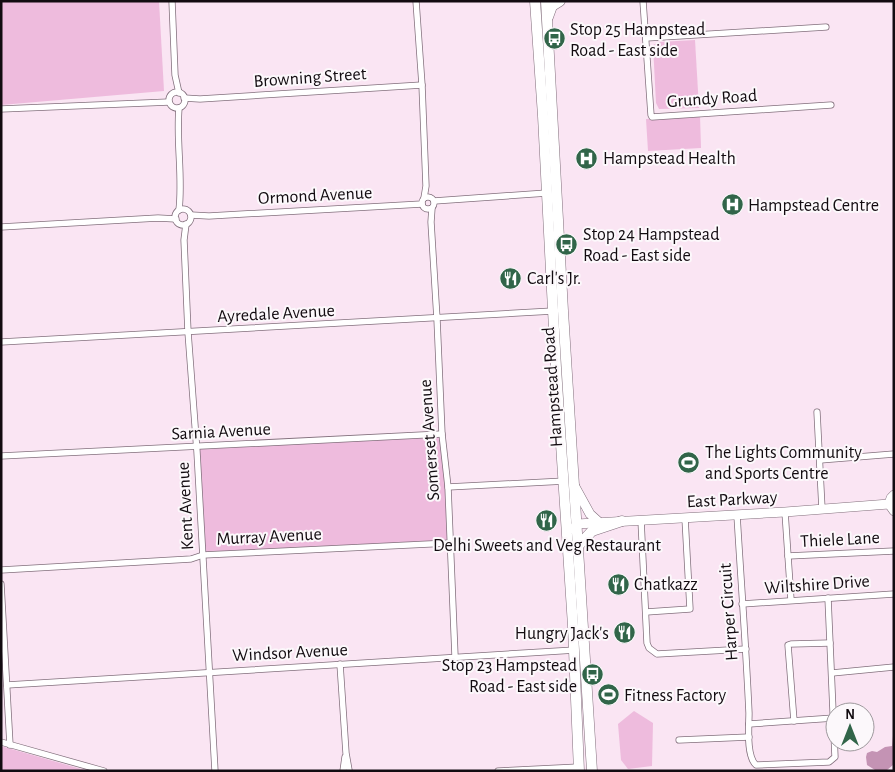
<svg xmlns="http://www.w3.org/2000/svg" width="895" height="772" viewBox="0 0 895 772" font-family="'Alegreya Sans',sans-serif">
	<rect width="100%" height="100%" fill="#fae5f3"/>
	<g fill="#ebd">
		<polygon points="1,1 159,1 164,91 1,105"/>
		<polygon points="695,40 699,108 659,109 656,103 653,45 659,42"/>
		<polygon points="700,116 701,148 648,151 646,119"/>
		<polygon points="442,434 450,543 203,555 197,447"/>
		<polygon points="634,711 653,723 652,766 628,769 621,760 618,724"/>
		<polygon points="1,746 88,771 1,771"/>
	</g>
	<polygon fill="#c493b4" points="894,726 893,765 887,770 875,770 867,765 866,757 867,753 872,751 877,752 885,747 892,746"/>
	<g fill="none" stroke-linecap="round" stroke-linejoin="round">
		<defs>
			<g id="street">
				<polyline points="172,1 175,75 179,93"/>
				<polyline points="416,1 422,85 426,186 424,198"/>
				<polyline points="643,1 651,115 652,117 831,105"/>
				<polyline points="646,38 826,27"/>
				<circle cx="177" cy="100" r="8"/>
				<polyline points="184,98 200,99 422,85"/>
				<polyline points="1,109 169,102"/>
				<circle cx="428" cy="203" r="6"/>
				<polyline points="434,201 547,193"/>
				<polyline points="432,208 431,222 437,319 442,434 448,487 455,656"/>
				<circle cx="183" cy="217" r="8"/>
				<path d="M179,210c4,-34 -3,-68 0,-102"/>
				<polyline points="191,215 209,216 422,204"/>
				<polyline points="186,224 184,240 188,332 197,452 215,771"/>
				<polyline points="1,227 158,218 176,219"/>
				<polyline points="1,342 553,311"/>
				<polyline points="817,412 822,509"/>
				<polyline points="1,456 442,434"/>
				<polyline points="820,460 894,454"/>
				<polyline points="448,487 565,481"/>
				<polyline points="785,512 791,600"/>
				<path d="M737,515c4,66 9,132 12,198 0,13 -3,43 7,52l73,-3 6,-5 -7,-159"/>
				<polyline points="641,520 647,643 649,648 657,654 746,649"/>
				<polyline points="788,556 894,551"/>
				<polyline points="1,570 191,559 203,555 450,543"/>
				<polyline points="1,584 10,745"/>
				<polyline points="742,604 894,594"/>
				<polyline points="646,612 690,609 685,518"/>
				<polyline points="340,664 346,753 349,770"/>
				<polyline points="832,673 894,667"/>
				<polyline points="7,685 575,650"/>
				<polyline points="794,721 788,645 791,644 830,643"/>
				<polyline points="749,724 834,718"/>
				<polyline points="679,740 749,737"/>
				<polyline points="1,742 104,771"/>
				<polyline points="343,771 345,757"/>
				<polyline points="498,771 579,767"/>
			</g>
			<g id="secondary">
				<polyline points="574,485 590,514 600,523"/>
				<polyline points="894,495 891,498 889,504 894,511"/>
				<polyline points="573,529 577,524 785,512 889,504"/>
			</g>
			<g id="highway">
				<polyline points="535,1 543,116 556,368 573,626 579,771"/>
				<polyline points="546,1 563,311 592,771"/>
				<polyline points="548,17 552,6 560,1"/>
				<polyline points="578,546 592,531 622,521"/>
			</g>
		</defs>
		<use href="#street" stroke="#826f7c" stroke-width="7"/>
		<use href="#secondary" stroke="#826f7c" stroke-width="10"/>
		<use href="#highway" stroke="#826f7c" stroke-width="11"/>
		<use href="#street" stroke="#fff" stroke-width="5.5"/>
		<use href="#secondary" stroke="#fff" stroke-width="9"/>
		<use href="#highway" stroke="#fff" stroke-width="10"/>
	</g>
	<defs>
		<symbol id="bus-disc" viewBox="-11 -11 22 22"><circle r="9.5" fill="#316549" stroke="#fcf8fb"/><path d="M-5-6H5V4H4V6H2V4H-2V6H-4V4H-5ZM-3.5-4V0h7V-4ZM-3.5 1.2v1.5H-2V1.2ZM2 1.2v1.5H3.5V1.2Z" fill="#fff"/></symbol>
		<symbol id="hospital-disc" viewBox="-11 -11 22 22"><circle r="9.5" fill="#316549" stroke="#fcf8fb"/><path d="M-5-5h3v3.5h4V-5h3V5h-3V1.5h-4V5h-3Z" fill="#fff"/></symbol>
		<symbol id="restaurant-disc" viewBox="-11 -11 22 22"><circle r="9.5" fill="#316549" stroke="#fcf8fb"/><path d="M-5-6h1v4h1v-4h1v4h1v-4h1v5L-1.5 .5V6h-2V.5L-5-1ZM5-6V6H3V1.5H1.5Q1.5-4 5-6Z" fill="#fff"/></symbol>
		<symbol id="stadium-disc" viewBox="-11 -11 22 22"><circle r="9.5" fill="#316549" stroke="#fcf8fb"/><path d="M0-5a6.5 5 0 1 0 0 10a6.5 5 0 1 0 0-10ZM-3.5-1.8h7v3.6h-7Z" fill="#fff"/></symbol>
	</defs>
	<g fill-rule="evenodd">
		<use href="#bus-disc" x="542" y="26" width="25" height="25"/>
		<use href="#hospital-disc" x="574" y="146" width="25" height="25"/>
		<use href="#hospital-disc" x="720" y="192" width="25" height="25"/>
		<use href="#bus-disc" x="554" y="232" width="25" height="25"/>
		<use href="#restaurant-disc" x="498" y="266" width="25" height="25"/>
		<use href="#stadium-disc" x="676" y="450" width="25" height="25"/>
		<use href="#restaurant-disc" x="534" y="508" width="25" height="25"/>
		<use href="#restaurant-disc" x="606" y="572" width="25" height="25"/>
		<use href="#restaurant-disc" x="612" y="620" width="25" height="25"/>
		<use href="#bus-disc" x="580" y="662" width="25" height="25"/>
		<use href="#stadium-disc" x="596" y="682" width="25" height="25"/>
	</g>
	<g text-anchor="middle" stroke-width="4" stroke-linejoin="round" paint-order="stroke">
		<g font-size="18" fill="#120b10" stroke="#fcf8fb" text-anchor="start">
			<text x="570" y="35">Stop 25 Hampstead<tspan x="570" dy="21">Road - East side</tspan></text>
			<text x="603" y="164">Hampstead Health</text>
			<text x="748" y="211">Hampstead Centre</text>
			<text x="583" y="240">Stop 24 Hampstead<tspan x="583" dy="21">Road - East side</tspan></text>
			<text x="527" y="284">Carl's Jr.</text>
			<text x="705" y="458">The Lights Community<tspan x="705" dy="21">and Sports Centre</tspan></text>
			<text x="547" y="551" text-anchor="middle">Delhi Sweets and Veg Restaurant</text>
			<text x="634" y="590">Chatkazz</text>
			<text x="609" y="639" text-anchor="end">Hungry Jack's</text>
			<text x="577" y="671" text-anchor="end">Stop 23 Hampstead<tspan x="577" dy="21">Road - East side</tspan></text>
			<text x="624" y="701">Fitness Factory</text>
		</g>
		<g font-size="18" fill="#120b10" stroke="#fcf8fb">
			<text transform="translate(310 77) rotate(-4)" y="6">Browning Street</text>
			<text transform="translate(712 98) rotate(-4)" y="6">Grundy Road</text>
			<text transform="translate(315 195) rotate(-3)" y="6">Ormond Avenue</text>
			<text transform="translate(276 313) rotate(-3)" y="6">Ayredale Avenue</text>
			<text transform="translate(552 387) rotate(-94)" y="6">Hampstead Road</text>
			<text transform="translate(221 431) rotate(-3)" y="6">Sarnia Avenue</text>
			<text transform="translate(429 440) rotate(-94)" y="6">Somerset Avenue</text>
			<text transform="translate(732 499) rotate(-3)" y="6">East Parkway</text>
			<text transform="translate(185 506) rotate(-93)" y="6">Kent Avenue</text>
			<text transform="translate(269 536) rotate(-3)" y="6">Murray Avenue</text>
			<text transform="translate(840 539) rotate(-3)" y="6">Thiele Lane</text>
			<text transform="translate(817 584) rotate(-4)" y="6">Wiltshire Drive</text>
			<text transform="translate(728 612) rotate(-94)" y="6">Harper Circuit</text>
			<text transform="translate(290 652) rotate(-3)" y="6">Windsor Avenue</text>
		</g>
	</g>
	<rect width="895" height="772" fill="none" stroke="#120b10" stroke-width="5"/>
	<g transform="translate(850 727)"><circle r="24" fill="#fcf8fb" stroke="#9e999d"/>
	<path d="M0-4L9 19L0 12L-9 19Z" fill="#316549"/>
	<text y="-8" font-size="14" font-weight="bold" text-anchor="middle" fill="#120b10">N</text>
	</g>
</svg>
